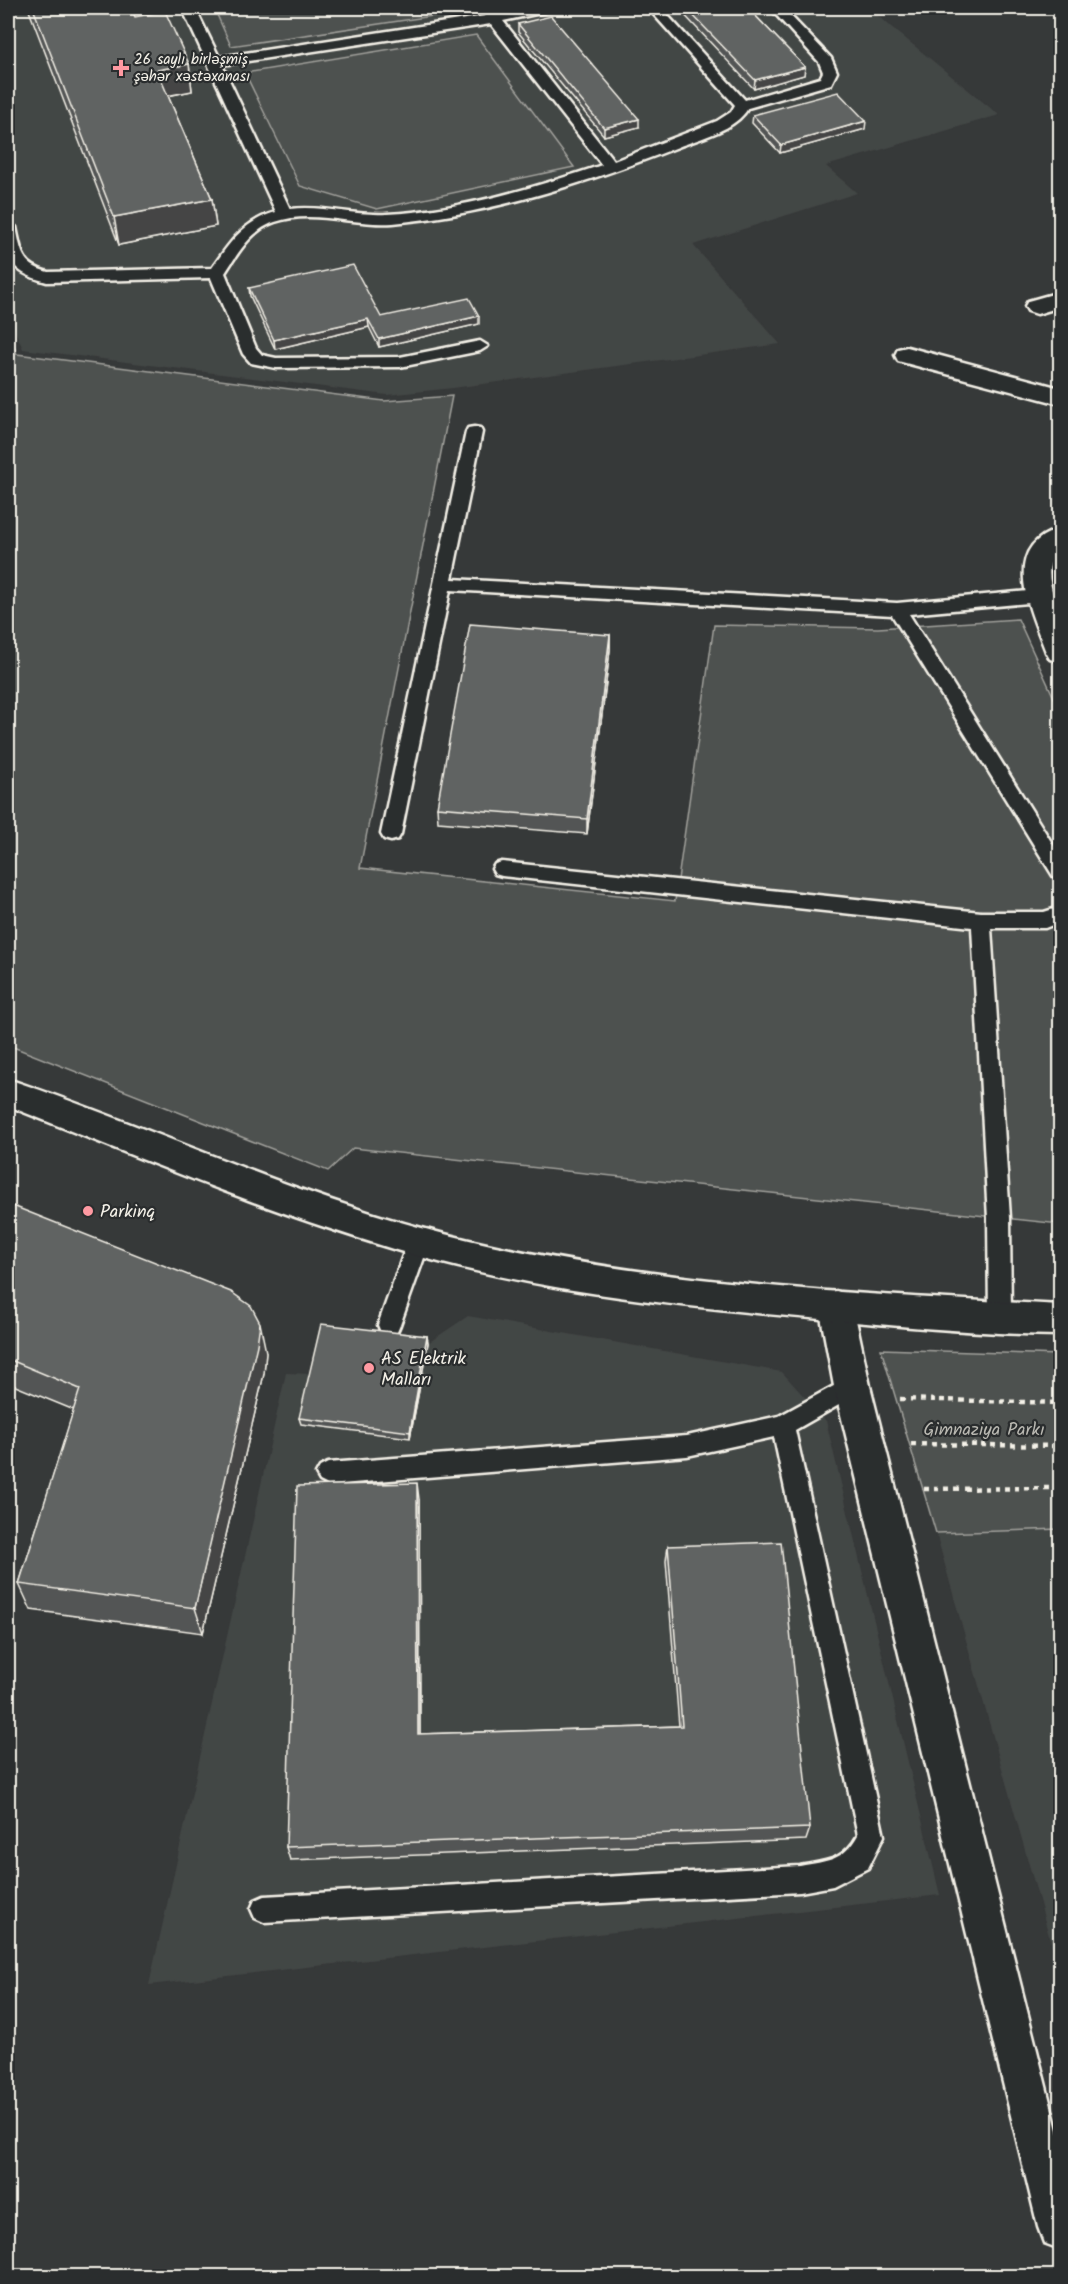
<svg xmlns="http://www.w3.org/2000/svg" width="1068" height="2284" viewBox="0 0 1068 2284" font-family="Kalam,sans-serif">
	<rect width="100%" height="100%" fill="#363939"/>
	<filter id="ink" filterUnits="userSpaceOnUse"><feTurbulence type="fractalNoise" baseFrequency=".0167" numOctaves="2"/><feDisplacementMap in="SourceGraphic" scale="12" xChannelSelector="R" yChannelSelector="G"/><feConvolveMatrix kernelMatrix="1 2 1 2 8 2 1 2 1" color-interpolation-filters="sRGB"/></filter>
	<g filter="url(#ink)">
		<g fill="#434645">
			<polygon points="8,8 868,8 999,115 826,166 857,193 693,245 780,344 453,388 387,395 23,349 8,315"/>
			<polygon points="468,1316 782,1372 826,1421 940,1895 149,1985 286,1373 312,1374 428,1343"/>
			<polygon points="1060,1529 1060,1975 936,1533"/>
		</g>
		<g fill="#4e514f" stroke="#a1a19c" stroke-width="1.5">
			<polygon points="214,8 449,8 453,13 231,46"/>
			<polygon points="476,35 574,167 377,209 300,186 245,73"/>
			<polygon points="8,332 17,354 384,401 452,396 360,868 675,901 714,625 878,628 1018,619 1060,711 1060,1224 353,1148 328,1171 8,1045"/>
			<polygon points="881,1349 1060,1355 1060,1529 936,1533"/>
		</g>
		<g fill="none" stroke-linecap="round" stroke-linejoin="round">
			<defs>
				<g id="lane">
					<path d="M182,8h13l24,49 266,-41 -5,-6 2,-2h10l5,6 31,-6h23l-1,3 -47,10 111,140 103,-40 14,-9 4,-7 -87,-97h13l84,92 75,-22 3,-6 -4,-10 -49,-54h13l48,50 6,14 -6,12 -83,24c-12,22 -48,30 -70,39 -91,36 -187,67 -285,76 -39,3 -80,-14 -118,-1 -24,8 -37,31 -50,51l31,75 6,7 14,3 124,-1 80,-16 8,5 -8,5 -80,16 -124,1 -25,-5 -8,-9 -32,-76 -164,4c-37,-10 -43,-23 -39,-60l8,5c5,24 5,38 32,45l164,-4c18,-26 32,-47 64,-56zM491,24l111,141c-69,23 -142,45 -215,49 -33,2 -65,-9 -97,-5l-68,-144z"/>
					<polygon points="474,427 480,428 482,432 452,579 897,603 1040,590 1046,592 1049,596 1046,600 1040,602 909,614 1060,856 1060,878 1053,876 892,615 450,590 401,834 398,839 391,841 384,839 381,834 466,432 468,428"/>
					<polygon points="502,862 981,912 1044,912 1060,907 1060,922 1045,928 991,928 1010,1218 1011,1317 1008,1324 1000,1327 992,1324 989,1317 988,1218 972,927 502,876 495,874 492,869 495,864"/>
					<polygon points="419,1232 427,1234 430,1241 400,1325 397,1332 389,1335 381,1332 378,1325 408,1241 411,1234"/>
					<path d="M852,1376l8,3 3,7 -3,7 -65,37 89,406 -16,32 -35,18 -33,6 -536,30 -9,-4 -4,-9 4,-9 9,-4 536,-30c27,-5 44,-5 58,-31l-84,-398 -87,19 -359,29 -8,-4 -4,-7 4,-7 8,-4 359,-27 92,-20z"/>
				</g>
				<g id="street">
					<polygon points="1060,292 1060,307 1037,314 1028,311 1025,306 1028,301"/>
					<polygon points="907,347 1060,388 1060,404 898,361 895,355 898,349"/>
					<path d="M1060,529v22c-22,16 -4,47 0,67 3,13 1,32 0,44l-10,-3 -4,-7c-15,-40 -48,-106 14,-123z"/>
					<polygon points="836,1291 848,1295 853,1306 870,1386 1060,2142 1060,2249 1044,2243 1038,2227 834,1386 819,1306 824,1295"/>
				</g>
				<path id="primary" d="M8,1079c138,46 269,109 410,148 203,56 432,67 642,78v30c-79,-1 -160,-9 -239,-16 -136,-12 -272,-26 -404,-63 -140,-40 -274,-97 -409,-150z"/>
			</defs>
			<use href="#lane" stroke="#f4f1e8" stroke-width="5"/>
			<use href="#street" stroke="#f4f1e8" stroke-width="5"/>
			<use href="#primary" stroke="#f4f1e8" stroke-width="5"/>
			<g stroke="#f4f1e8" stroke-width="4.5" stroke-dasharray="5 5" stroke-linecap="butt">
				<polyline points="900,1399 1060,1403"/>
				<polyline points="911,1444 1060,1446"/>
				<polyline points="924,1489 1060,1488"/>
			</g>
			<use href="#lane" fill="#2a2d2e" fill-rule="evenodd"/>
			<use href="#street" fill="#2a2d2e" fill-rule="evenodd"/>
			<use href="#primary" fill="#2a2d2e" fill-rule="evenodd"/>
		</g>
		<g fill="#535554" stroke="#f4f1e8" stroke-width="1.5">
			<polygon points="28,8 131,8 135,17 189,64 192,91 168,96 212,199 216,226 119,245"/>
			<polygon points="678,8 748,8 805,67 804,75 754,89"/>
			<polygon points="518,24 639,127 604,136 518,32"/>
			<polygon points="753,115 865,129 780,153 752,123"/>
			<polygon points="249,288 381,317 479,324 379,347 369,327 275,349 250,296"/>
			<polygon points="610,635 610,650 587,834 438,822 437,807"/>
			<polygon points="8,1204 266,1352 264,1374 203,1633 31,1610 19,1584 74,1410 8,1383"/>
			<polygon points="427,1336 428,1343 410,1438 301,1424 299,1418"/>
			<polygon points="419,1499 420,1734 679,1726 666,1561 668,1546 810,1828 806,1840 290,1860 286,1847"/>
		</g>
		<g fill="#444545" stroke="#f4f1e8" stroke-width="1.5">
			<polygon points="189,64 192,91 161,97 157,70"/>
			<polygon points="805,67 804,75 754,89 755,80"/>
			<polygon points="639,119 639,127 604,136 604,128"/>
			<polygon points="866,121 865,129 780,153 781,145"/>
			<polygon points="212,199 216,226 119,245 114,217"/>
			<polygon points="479,316 479,324 379,347 379,339"/>
			<polygon points="368,319 369,327 275,349 274,340"/>
			<polygon points="610,635 610,650 587,834 587,819"/>
			<polygon points="260,1323 266,1352 264,1374 203,1633 195,1608"/>
			<polygon points="427,1336 428,1343 410,1438 410,1432"/>
			<polygon points="417,1483 419,1499 420,1748 418,1734"/>
		</g>
		<g fill="#616362" stroke="#f4f1e8" stroke-width="1.5">
			<polygon points="33,8 131,8 135,17 165,11 189,64 157,70 212,199 114,217"/>
			<polygon points="686,8 748,8 805,67 755,80"/>
			<polygon points="551,16 639,119 604,128 518,24"/>
			<polygon points="838,92 866,121 781,145 753,115"/>
			<polygon points="353,265 381,317 469,298 479,316 379,339 368,319 274,340 249,288"/>
			<polygon points="470,624 610,635 587,819 437,807"/>
			<polygon points="8,1204 231,1292 251,1306 260,1323 257,1345 195,1608 19,1584 80,1389 8,1359"/>
			<polygon points="321,1324 427,1336 410,1432 299,1418"/>
			<polygon points="417,1483 418,1734 682,1726 668,1546 781,1542 810,1828 286,1847 297,1486"/>
		</g>
	</g>
	<g fill="#ff9aa2" stroke="#2a2d2e" stroke-width="2">
		<path d="M118 59h6v6h6v6h-6v6h-6v-6h-6v-6h6z"/>
		<circle cx="88" cy="1211" r="6"/>
		<circle cx="369" cy="1368" r="6"/>
	</g>
	<g text-anchor="middle" stroke-width="4.5" stroke-linejoin="round" paint-order="stroke">
		<g font-size="15" fill="#f4f1e8" stroke="#2a2d2e" text-anchor="start">
			<text x="134" y="64">26 saylı birləşmiş<tspan x="134" dy="17">şəhər xəstəxanası</tspan></text>
		</g>
		<g font-size="18" fill="#f4f1e8" stroke="#2a2d2e" text-anchor="start">
			<text x="100" y="1217">Parkinq</text>
			<text x="381" y="1364">AS Elektrik<tspan x="381" dy="21">Malları</tspan></text>
		</g>
		<g font-size="18" fill="#bab9b2" stroke="#2a2d2e">
			<text x="984" y="1435">Gimnaziya Parkı</text>
		</g>
	</g>
	<rect width="1068" height="2284" fill="none" stroke="#2a2d2e" stroke-width="30"/>
	<rect x="15" y="15" width="1038" height="2254" fill="none" stroke="#f4f1e8" stroke-width="2" filter="url(#ink)"/>
</svg>
